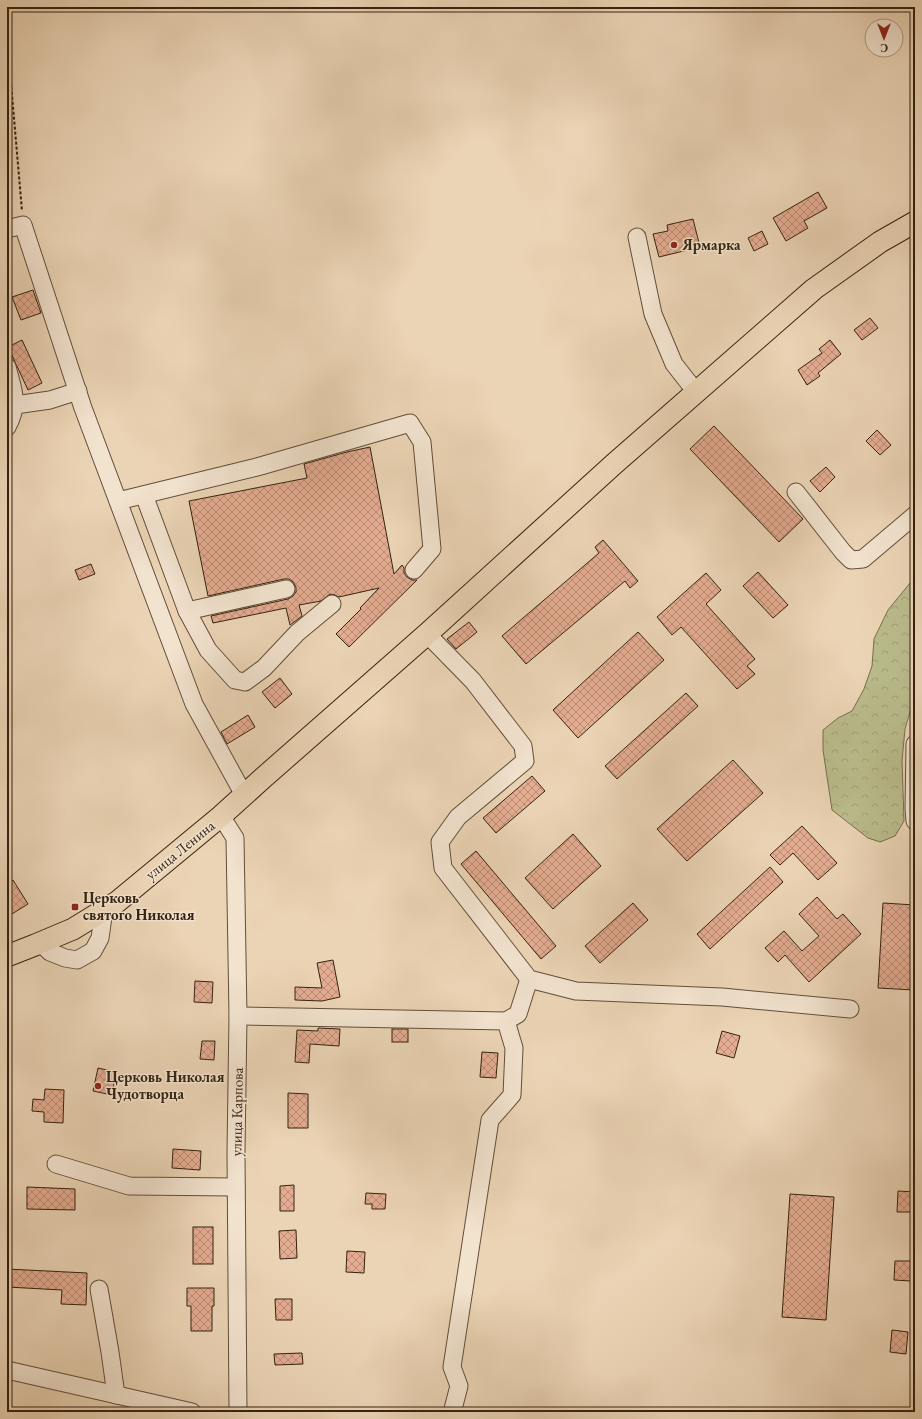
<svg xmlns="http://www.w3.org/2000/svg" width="922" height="1419" viewBox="0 0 922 1419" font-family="'EB Garamond',serif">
	<defs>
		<pattern id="forest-crowns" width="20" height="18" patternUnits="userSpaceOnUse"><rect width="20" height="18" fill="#babc8c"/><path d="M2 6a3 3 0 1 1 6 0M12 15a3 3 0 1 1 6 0" fill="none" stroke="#a0a178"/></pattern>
		<pattern id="building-cross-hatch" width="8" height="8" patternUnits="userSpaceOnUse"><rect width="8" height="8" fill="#e4ac91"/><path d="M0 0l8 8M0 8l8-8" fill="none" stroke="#ba8c75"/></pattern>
	</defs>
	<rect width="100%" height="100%" fill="#ebd4b5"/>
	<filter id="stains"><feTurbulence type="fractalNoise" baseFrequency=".005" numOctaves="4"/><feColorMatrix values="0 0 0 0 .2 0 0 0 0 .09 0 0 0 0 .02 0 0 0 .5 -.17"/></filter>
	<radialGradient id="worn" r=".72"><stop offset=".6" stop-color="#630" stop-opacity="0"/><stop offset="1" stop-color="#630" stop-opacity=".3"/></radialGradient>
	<polygon fill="url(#forest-crowns)" stroke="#776f4e" points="915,577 915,695 905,729 902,761 904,821 895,836 880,842 868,838 832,810 823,750 823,730 838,718 852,711 864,689 872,666 874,639 888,610"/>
	<g fill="url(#building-cross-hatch)" stroke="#342210">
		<polygon points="818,192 827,208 804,221 808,228 786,241 773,218"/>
		<polygon points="693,219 700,247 659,257 653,234 668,231 667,225"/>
		<polygon points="762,231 768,244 754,251 748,238"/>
		<polygon points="33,290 41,313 21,320 12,297"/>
		<polygon points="870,318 878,328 862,340 854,330"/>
		<polygon points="22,340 42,383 28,390 8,347"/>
		<polygon points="830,340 841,354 818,373 820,376 807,385 798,370 822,353 819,349"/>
		<polygon points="714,426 803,519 779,542 690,449"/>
		<polygon points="877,430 891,445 880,455 866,441"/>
		<polygon points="370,447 394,574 402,565 404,568 404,573 407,577 412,580 417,580 349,647 336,634 361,609 360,608 379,588 339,597 335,595 330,594 321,601 299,605 302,616 290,625 286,608 213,623 211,616 288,599 293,596 296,592 296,587 293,582 289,579 284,579 208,596 189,501 307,478 304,464 347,452"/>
		<polygon points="826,467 835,477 820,492 810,481"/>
		<polygon points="603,540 638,581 630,588 625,581 526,664 502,636 599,553 595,547"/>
		<polygon points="91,564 95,574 79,580 75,570"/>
		<polygon points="758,572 788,605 773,618 743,586"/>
		<polygon points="706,573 721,590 706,604 755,659 747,666 755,674 737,689 681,627 672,635 657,617"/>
		<polygon points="469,622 477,632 456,649 447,639"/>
		<polygon points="638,632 664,660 578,738 553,710"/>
		<polygon points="280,678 292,694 275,708 262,692"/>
		<polygon points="686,693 698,706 617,779 605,766"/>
		<polygon points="248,715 255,727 227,744 221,732"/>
		<polygon points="733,760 763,793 687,861 657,829"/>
		<polygon points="532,776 545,791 496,833 483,818"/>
		<polygon points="802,826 837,863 818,880 793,853 780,865 770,855"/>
		<polygon points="573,834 601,866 553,909 525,878"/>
		<polygon points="476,851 556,946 541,959 461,864"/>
		<polygon points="770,867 783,882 710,949 697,934"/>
		<polygon points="13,880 28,904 7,917 7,884"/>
		<polygon points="817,897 837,919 843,914 861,934 809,982 785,955 778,962 765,948 784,931 802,951 819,936 799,914"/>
		<polygon points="633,903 648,920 600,963 585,946"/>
		<polygon points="883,903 915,905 915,966 914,990 878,988"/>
		<polygon points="333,960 340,997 322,1001 295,1000 295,987 322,988 317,963"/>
		<polygon points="195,981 213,982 212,1003 194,1002"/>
		<polygon points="318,1028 340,1029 339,1046 310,1044 309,1063 295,1062 297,1030 318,1031"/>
		<rect x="392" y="1029" width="16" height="13"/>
		<polygon points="722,1031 740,1036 734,1058 716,1053"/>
		<polygon points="202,1041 215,1041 214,1060 200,1059"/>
		<polygon points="482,1052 498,1053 496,1078 480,1077"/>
		<polygon points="98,1068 116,1072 112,1095 93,1091"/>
		<polygon points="45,1089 64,1090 63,1123 44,1122 44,1112 32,1111 33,1099 44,1100"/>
		<polygon points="288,1093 308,1094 308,1128 288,1128"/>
		<polygon points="173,1149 201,1151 200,1170 172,1168"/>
		<polygon points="294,1185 294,1211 280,1211 280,1186"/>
		<polygon points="27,1187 75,1189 75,1210 27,1209"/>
		<polygon points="898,1191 915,1192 914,1212 897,1212"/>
		<polygon points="366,1193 386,1194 385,1209 372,1209 372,1204 365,1204"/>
		<polygon points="790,1194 834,1197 826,1320 782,1317"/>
		<rect x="193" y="1227" width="20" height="37"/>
		<polygon points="296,1230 297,1258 280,1259 279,1231"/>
		<polygon points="347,1251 365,1252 364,1273 346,1272"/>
		<polygon points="895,1261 911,1261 911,1281 894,1280"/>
		<polygon points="7,1269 87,1273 86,1305 61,1304 62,1290 7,1287"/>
		<polygon points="187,1288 214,1288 214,1306 212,1306 212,1331 191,1331 191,1306 187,1306"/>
		<polygon points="275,1299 292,1299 292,1320 276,1320"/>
		<polygon points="892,1330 908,1332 906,1354 890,1352"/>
		<polygon points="302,1353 303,1364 275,1365 274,1354"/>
	</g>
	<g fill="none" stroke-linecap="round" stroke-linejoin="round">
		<defs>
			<g id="minor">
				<polyline points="7,229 23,225 83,408 194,704 244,795"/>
				<polyline points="637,237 653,314 674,364 696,392"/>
				<path d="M7,367c6,23 13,37 0,60"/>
				<polyline points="15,405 50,400 78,391"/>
				<polyline points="796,492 843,552 851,560 863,559 915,515"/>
				<polyline points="144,495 187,611 208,650 235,680 245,682 264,668 297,633 332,604"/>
				<polyline points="118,501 257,467 410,423 422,442 432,549 414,570"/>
				<polyline points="187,611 286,589"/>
				<polyline points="427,634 473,681 523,746 525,761 458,817 440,842 443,868 529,979 576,991 722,997 850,1009"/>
				<polyline points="915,744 914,809 915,821"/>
				<polyline points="221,816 235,838 238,1016 236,1152 238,1412"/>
				<polyline points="41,943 50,952 65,958 77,960 93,951 100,938 104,910"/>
				<polyline points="238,1016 506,1021 518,1014 529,979"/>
				<polyline points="56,1164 129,1186 236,1187"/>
				<polyline points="99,1289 110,1352 116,1395"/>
				<polyline points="7,1370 192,1412"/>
				<polyline points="453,1409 459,1386 452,1367 490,1120 512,1095 514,1048 506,1021"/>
			</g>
			<polyline id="major" points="7,956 35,945 73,929 117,902 221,816 263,778 427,634 614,464 814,289 880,242 915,222"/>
		</defs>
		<use href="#minor" stroke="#624e39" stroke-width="19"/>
		<use href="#major" stroke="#342210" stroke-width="23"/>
		<g stroke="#342210" stroke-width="2" stroke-dasharray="3 2" stroke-linecap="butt">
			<polyline points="906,7 915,7"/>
			<polyline points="7,37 22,211"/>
		</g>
		<use href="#minor" stroke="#f2e3cf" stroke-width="17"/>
		<use href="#major" stroke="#ebd4b5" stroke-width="21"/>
	</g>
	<g fill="#8f2418" stroke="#f2e3cf" stroke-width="1.5">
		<circle cx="674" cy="245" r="4"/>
		<rect x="71" y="903" width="8" height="8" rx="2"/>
		<circle cx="98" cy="1086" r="4"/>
	</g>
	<g text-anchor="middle" stroke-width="3" stroke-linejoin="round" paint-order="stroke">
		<g font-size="15" font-weight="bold" fill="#342210" stroke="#f2e3cf" text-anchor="start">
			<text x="682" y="250">Ярмарка</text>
			<text x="83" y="903">Церковь<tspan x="83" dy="17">святого Николая</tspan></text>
			<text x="106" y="1082">Церковь Николая<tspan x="106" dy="17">Чудотворца</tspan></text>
		</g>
		<g font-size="15" fill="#342210" stroke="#f2e3cf">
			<text transform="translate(180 850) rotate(-39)" y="5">улица Ленина</text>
			<text transform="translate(237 1112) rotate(-89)" y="5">улица Карпова</text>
		</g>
	</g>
	<rect width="922" height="1419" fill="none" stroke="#ebd4b5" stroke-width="24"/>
	<rect x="8" y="8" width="906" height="1403" fill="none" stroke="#342210" stroke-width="2"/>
	<rect x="12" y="12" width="898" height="1395" fill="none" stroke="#342210"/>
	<g transform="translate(884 38) rotate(180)"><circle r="19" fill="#f2e3cf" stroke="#a69683"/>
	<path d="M0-3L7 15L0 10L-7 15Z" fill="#8f2418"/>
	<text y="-6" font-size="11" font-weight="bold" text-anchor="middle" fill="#342210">С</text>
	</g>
	<rect width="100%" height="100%" filter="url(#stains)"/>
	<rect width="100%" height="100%" fill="url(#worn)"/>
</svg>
